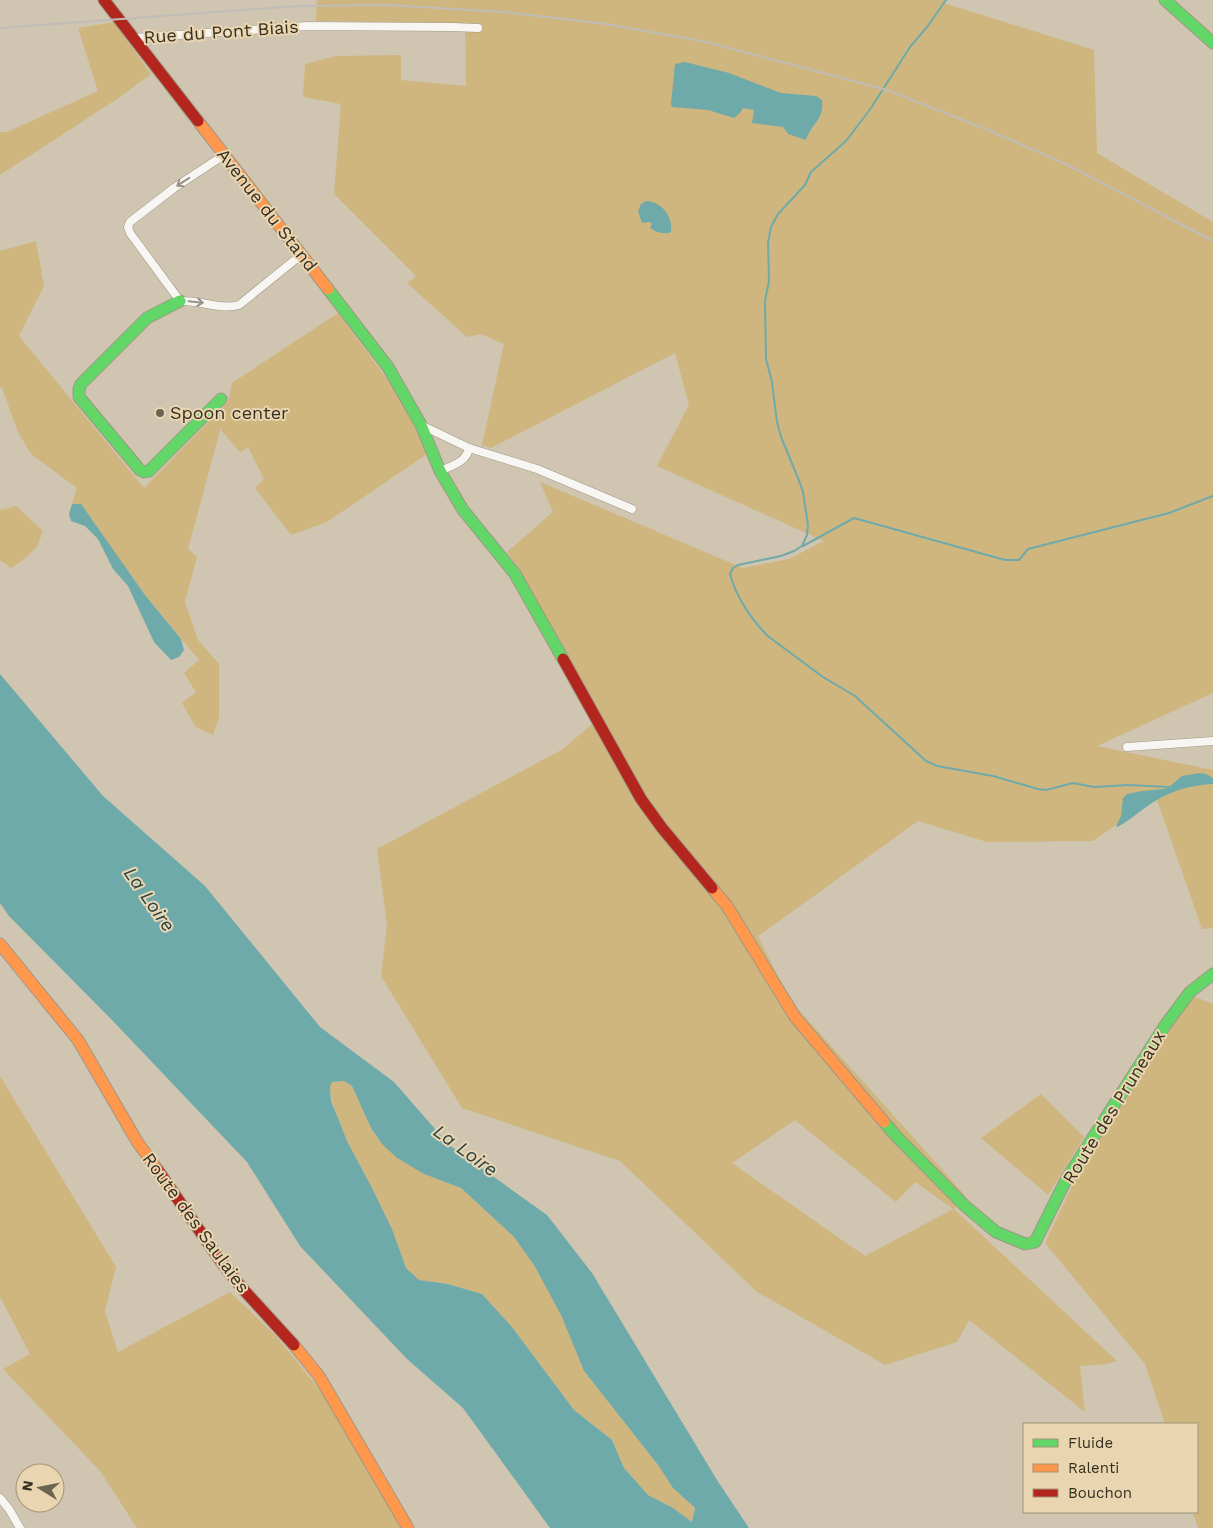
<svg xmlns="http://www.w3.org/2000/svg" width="1213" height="1528" viewBox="0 0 1213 1528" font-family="'Work Sans',sans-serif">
	<rect width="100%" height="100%" fill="#cfc5b0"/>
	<g fill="#cfb67f" fill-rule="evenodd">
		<path d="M317,0h629l-2,3 150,47 3,103 116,69v471l-116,53 116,24v158l-11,1 -46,-132 -63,44 -106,1 -69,-21 -160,115 31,63 175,195 -10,15 163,152 -11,3 -26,2 5,46 -116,-92 -12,22 -72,23 -129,-74 -136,-130 -158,-53 -81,-132 6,-51 -10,-76 186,-100 34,-29 -81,-155 -9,-13 46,-40 -13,-30 203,86 46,-9 35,-18 -167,-75 32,-61 -14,-52 -184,95 -9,-3 22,-101 -23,-10 -14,3 -60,-54 9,-7 -82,-82 7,-90 -38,-7 2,-33 31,-8 65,-1v25l65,6 -1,-62 -149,-3zM795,1120l101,82 19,-20 38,27 -88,47 -133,-93z"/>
		<polygon points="114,22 151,74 120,97 0,175 0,132 7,132 98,91 78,28"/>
		<polygon points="36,241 44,286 19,336 144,488 228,402 232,383 338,313 399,395 427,454 327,522 291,535 255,488 264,479 248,447 240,452 221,430 221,427 188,549 197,557 185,602 198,640 219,664 219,717 213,735 196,727 182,703 196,692 184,673 199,660 145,595 81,505 72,504 77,488 31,454 18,432 2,388 0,387 0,251"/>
		<polygon points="16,506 43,531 37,547 22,561 11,568 0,560 0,508 1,510"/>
		<polygon points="1191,995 1213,1004 1213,1528 1198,1528 1193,1512 1197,1512 1197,1424 1165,1424 1145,1364 1045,1243 1078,1174"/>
		<polygon points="0,1076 116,1267 105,1311 118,1352 230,1292 276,1336 337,1411 405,1528 137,1528 100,1471 3,1369 30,1354 0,1297"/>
		<polygon points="344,1081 352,1086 371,1128 382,1144 424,1174 461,1188 514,1237 534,1265 561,1315 584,1371 658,1465 673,1488 695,1508 692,1522 673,1508 648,1495 624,1468 612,1440 574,1410 512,1327 482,1294 449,1284 419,1280 406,1268 392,1229 372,1188 347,1141 338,1118 332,1101 330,1087 332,1082"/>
		<polygon points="1041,1094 1084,1137 1048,1195 981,1138"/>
	</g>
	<g fill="#6faaab" fill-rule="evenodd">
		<path d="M685,62l44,11 52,20 35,3 6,4c2,21 -10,22 -16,40l-18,-6 -5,-7 -31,-4 2,-13 -11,-2 -3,5 -6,5 -26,-8 -36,-3 -1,-3 4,-40z"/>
		<path d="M646,201c16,1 27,15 25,31 -6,3 -16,0 -21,-4l2,-4 -2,-2 -8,1 -4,-12 3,-7z"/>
		<polygon points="72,504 81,504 145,595 181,639 184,650 179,657 171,660 154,642 128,586 113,569 98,539 85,526 71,521 69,514"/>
		<path d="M0,674l103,122 102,90 115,141 74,55 55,63 98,70 45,58 125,207 32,48h-199l-87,-120 -56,-49 -107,-113 -53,-84 -136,-143 -102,-103 -9,-13zM344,1081l8,5 19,42 11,16 15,14 27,16 37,14 53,49 20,28 27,50 23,56 74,94 15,23 22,20 -3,14 -19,-14 -25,-13 -24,-27 -12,-28 -38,-30 -62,-83 -30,-33 -34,-10 -29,-4 -13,-12 -14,-39 -20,-41 -25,-47 -9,-23 -7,-17 -1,-14 2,-5z"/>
		<path d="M1199,773l7,1 7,4v6c-25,1 -46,8 -67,23 -10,7 -18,15 -29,20l-1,-1 5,-10 2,-18 4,-4 15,-3 22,-2 5,-2 13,-11z"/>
	</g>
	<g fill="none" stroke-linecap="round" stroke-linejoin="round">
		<g stroke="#6faaab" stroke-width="2">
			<path d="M946,0l-19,27 -17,20 -39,61 -25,33 -35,31 -6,13 -27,29 -7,13 -3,16 1,38 -4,20 1,58 6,23 5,40 4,15 17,41 5,14 5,33 -1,10 -5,11 -8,5 -13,5 -43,9 -5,3 -3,6c6,23 22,47 39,63l54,40 32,19 71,65 11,5 56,10 45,13 8,1 27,-7 21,4 34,-2 41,2"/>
			<polyline points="803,546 854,518 1005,560 1019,560 1028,549 1169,513 1213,496"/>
		</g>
		<defs>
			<g id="street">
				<polyline points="134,38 308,26 452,27 478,28"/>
				<path d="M224,155l-50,33 -44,34 -2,5 2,6 50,68c20,-1 40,9 59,4l62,-50"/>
				<polyline points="421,425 469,448 537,469 632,509"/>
				<path d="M440,471c11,-5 27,-9 29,-23"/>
				<polyline points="1127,747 1213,741"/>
				<polyline points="0,1498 9,1509 20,1528"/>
			</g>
			<g id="fast">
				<polyline points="1165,0 1213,43"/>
				<polyline points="328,289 388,367 421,425 440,471 463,510 515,574 563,659"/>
				<polyline points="180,301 147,318 81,384 79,389 79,397 140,470 144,472 149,471 221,399"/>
				<polyline points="884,1122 896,1136 965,1206 996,1232 1025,1244 1035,1242 1067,1178 1166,1024 1190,992 1213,974"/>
			</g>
			<g id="slow">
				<polyline points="198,121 328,289"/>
				<polyline points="712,888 727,906 795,1017 884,1122"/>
				<polyline points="0,944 78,1040 138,1143 157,1169"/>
				<polyline points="294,1345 319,1376 408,1528"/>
			</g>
			<g id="jam">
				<polyline points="104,0 198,121"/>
				<polyline points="563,659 641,799 662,828 712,888"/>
				<polyline points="157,1169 222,1263 242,1288 294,1345"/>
			</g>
		</defs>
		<use href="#street" stroke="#9f9786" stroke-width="9"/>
		<use href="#fast" stroke="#9f9786" stroke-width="13"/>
		<use href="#slow" stroke="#9f9786" stroke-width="13"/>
		<use href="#jam" stroke="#9f9786" stroke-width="13"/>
		<use href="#street" stroke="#f8f6f3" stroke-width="8"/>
		<use href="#fast" stroke="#63d668" stroke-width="11"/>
		<use href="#slow" stroke="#ff974d" stroke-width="11"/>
		<use href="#jam" stroke="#b3261e" stroke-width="11"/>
		<polyline stroke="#c0bcb7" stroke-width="2" points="0,28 297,6 387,5 504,12 606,24 707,42 887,90 986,129 1068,165 1213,241"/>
	</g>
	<defs><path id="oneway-shaft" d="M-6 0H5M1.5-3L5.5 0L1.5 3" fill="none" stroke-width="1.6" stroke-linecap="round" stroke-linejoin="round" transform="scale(1.25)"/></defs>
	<g stroke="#97928a">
		<use href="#oneway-shaft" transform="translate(183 182) rotate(147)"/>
		<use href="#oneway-shaft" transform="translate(196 302) rotate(6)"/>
	</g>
	<circle fill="#6c6452" stroke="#e9d6b0" stroke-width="2" cx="160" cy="413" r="5"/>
	<g text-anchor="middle" stroke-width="4" stroke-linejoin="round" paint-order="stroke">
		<g font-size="18" fill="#362f20" stroke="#e9d6b0">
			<text transform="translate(221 32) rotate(-4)" y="6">Rue du Pont Biais</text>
			<text transform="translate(267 210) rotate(52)" y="6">Avenue du Stand</text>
			<text transform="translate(1114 1107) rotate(-58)" y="6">Route des Pruneaux</text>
			<text transform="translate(196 1223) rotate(54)" y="6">Route des Saulaies</text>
		</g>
		<g font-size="18" fill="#362f20" stroke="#e9d6b0" text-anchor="start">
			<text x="170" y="419">Spoon center</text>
		</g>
		<g font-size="19" font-style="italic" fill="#254245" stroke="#e9d6b0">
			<text transform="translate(150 899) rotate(55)" y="7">La Loire</text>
			<text transform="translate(466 1150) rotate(36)" y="7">La Loire</text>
		</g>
	</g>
	<rect x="1023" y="1423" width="175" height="90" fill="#e9d6b0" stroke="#a19376"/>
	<rect x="1033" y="1439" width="25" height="8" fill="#63d668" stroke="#a19376"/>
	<text x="1068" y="1448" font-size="15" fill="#362f20">Fluide</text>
	<rect x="1033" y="1464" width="25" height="8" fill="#ff974d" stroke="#a19376"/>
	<text x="1068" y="1473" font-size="15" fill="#362f20">Ralenti</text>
	<rect x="1033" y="1489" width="25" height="8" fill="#b3261e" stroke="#a19376"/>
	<text x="1068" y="1498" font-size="15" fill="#362f20">Bouchon</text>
	<g transform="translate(40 1488) rotate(280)"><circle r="24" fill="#e9d6b0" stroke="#a19376"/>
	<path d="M0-4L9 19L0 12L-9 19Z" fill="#6c6452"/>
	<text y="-8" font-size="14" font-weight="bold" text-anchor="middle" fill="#362f20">N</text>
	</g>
</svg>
